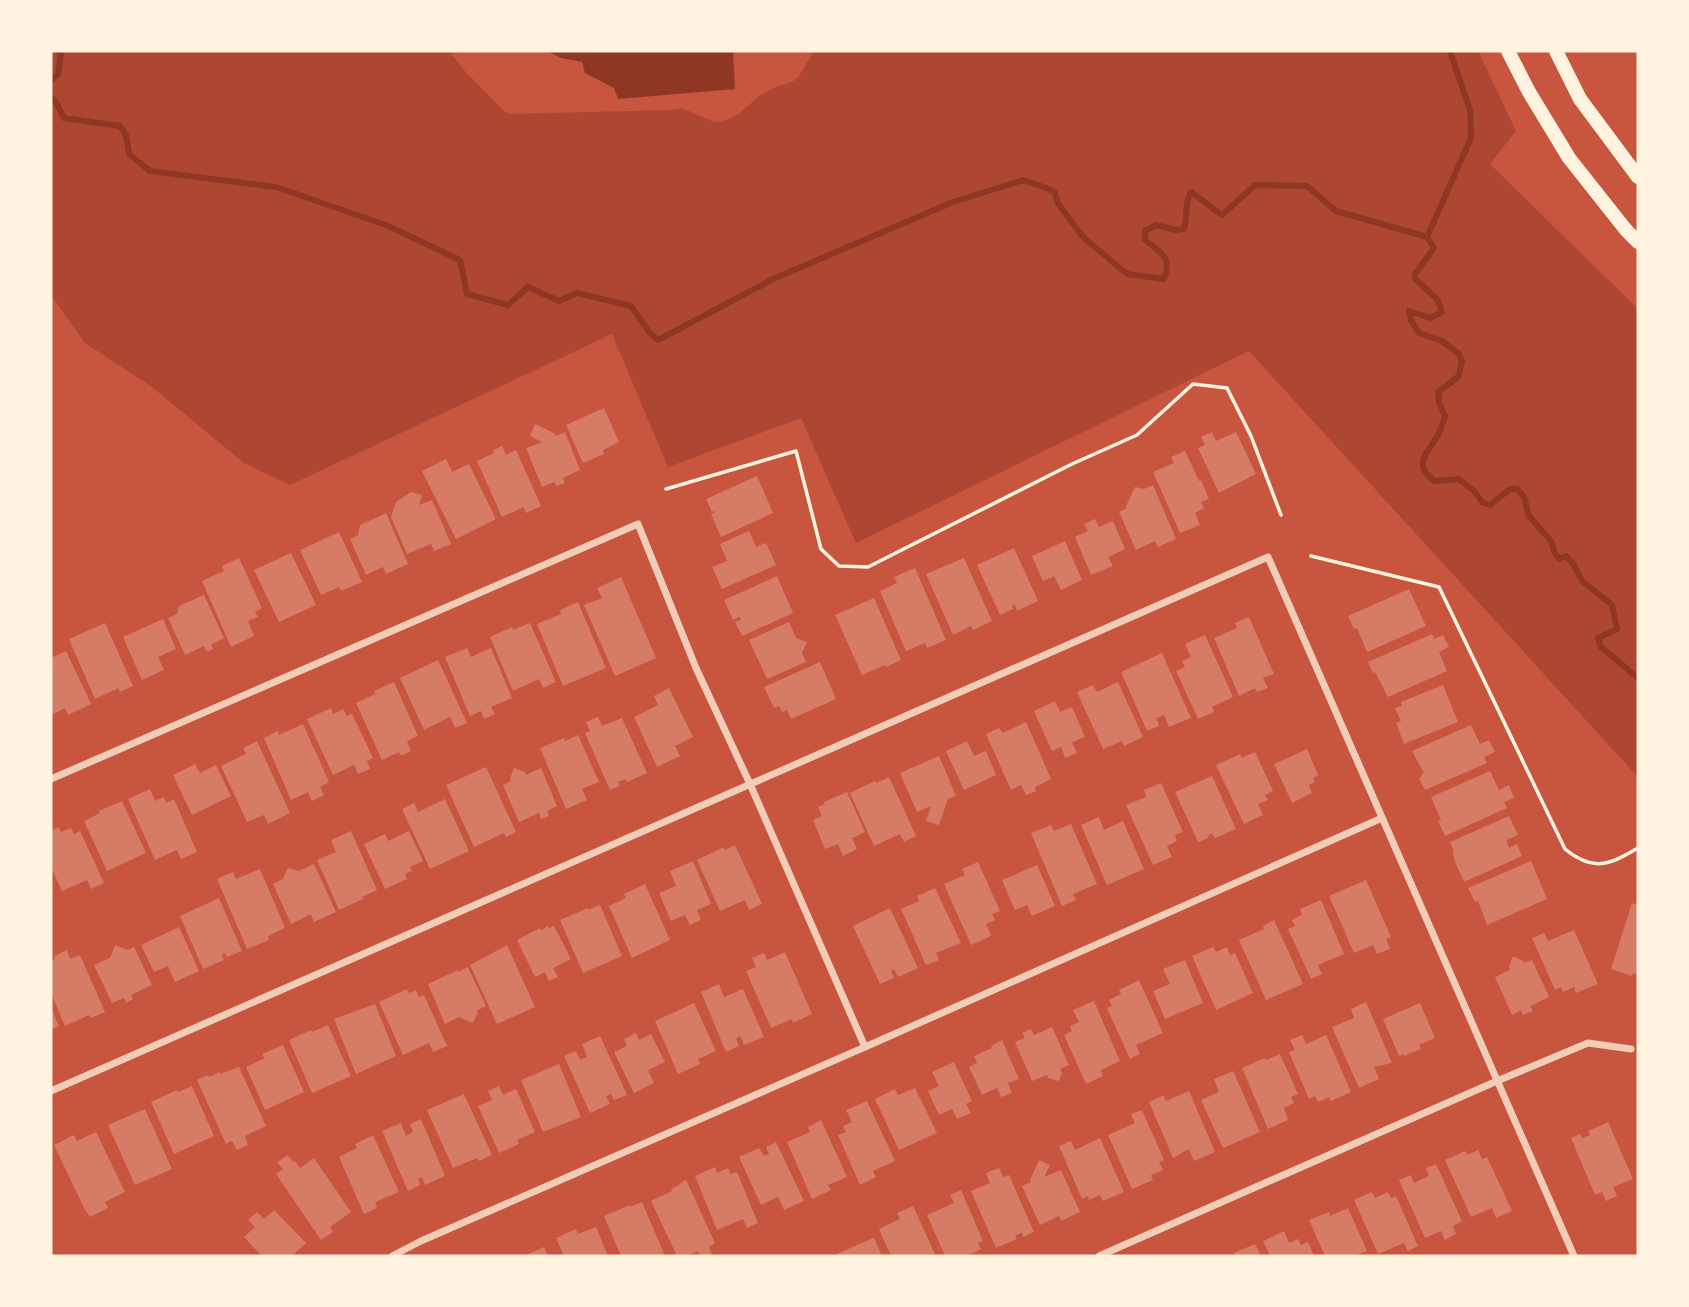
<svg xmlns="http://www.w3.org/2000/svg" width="1689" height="1307" viewBox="0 0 1689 1307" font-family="'Nunito Sans',sans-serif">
	<rect width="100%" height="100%" fill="#c8553d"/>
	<polygon fill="#ae4732" points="51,51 449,51 464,70 506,113 512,114 670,110 682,108 714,122 727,120 739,114 760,95 778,86 792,82 799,76 814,51 1478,51 1516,131 1490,164 1638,309 1638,777 1249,351 856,543 801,418 668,467 612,334 290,485 244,463 152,387 85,343 51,295"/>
	<polygon fill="#8f3625" points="547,51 733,51 735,89 618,99 614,88 585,73 582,62 561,58"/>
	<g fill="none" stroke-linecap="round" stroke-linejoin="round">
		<g stroke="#8f3625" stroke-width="6">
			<polyline points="51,80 58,74 61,54 58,51"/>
			<path d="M51,97l6,7 7,14 56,8 6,9 3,19 21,17 126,16 110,38 74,35 7,34 41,11 20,-18 31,14 18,-8 54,13 19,27 8,7 115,-61 180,-77 70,-22 26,9 6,4 2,9 26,35 44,37 37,5c8,-23 -2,-25 -19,-39v-9l11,-6 20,5 8,-1c4,-12 0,-25 7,-37l31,23 33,-30 52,1 29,25 91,26 7,11 -19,26v5l22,20 5,13 -12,6 -21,-7 2,9 8,13 23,8 17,13 3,8 -4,15 -20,15 1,10 6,14c-2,5 -3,11 -6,17 -9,19 -29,29 -5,48l25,-2 15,12 8,11 8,3 20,-16h7l7,8 5,19 22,25 3,10 5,8 7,-3 8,9 8,16 30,24 5,24 -19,9 3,9 37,31"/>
			<polyline points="1427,237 1471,138 1470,110 1450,51"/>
		</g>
	</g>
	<g fill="#d67c66">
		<polygon points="604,408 619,442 603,450 604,454 583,463 566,425"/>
		<polygon points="535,424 554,433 556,436 565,432 580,470 563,478 565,483 557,486 554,482 542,487 526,448 542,442 530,436"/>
		<polygon points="1212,432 1216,441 1236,432 1256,474 1219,493 1198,448 1205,445 1201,437"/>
		<polygon points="502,446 506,455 516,450 541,506 526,513 524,507 502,517 477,461 494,453 493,450"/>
		<polygon points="1185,451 1199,481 1201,480 1209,499 1201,502 1204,508 1195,513 1200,525 1180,533 1153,472 1174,463 1171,457"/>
		<polygon points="446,459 452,472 469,464 496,519 456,539 422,471"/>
		<polygon points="757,476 773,513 721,537 711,514 716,512 716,511 712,512 706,499"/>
		<polygon points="1153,485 1176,539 1158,547 1155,541 1136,550 1119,512 1127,508 1126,506 1135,487 1144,489"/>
		<polygon points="411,492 422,495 419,505 432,500 451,544 434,551 431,544 407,554 391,517 396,502"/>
		<polygon points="386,513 408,564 386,574 383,567 366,575 350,539 358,535 360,525"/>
		<polygon points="1095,519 1099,527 1113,521 1125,549 1108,557 1113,566 1091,575 1075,537 1088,531 1084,524"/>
		<polygon points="749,531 756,547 766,543 776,565 722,589 712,567 727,561 720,544"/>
		<polygon points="339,532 362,582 341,591 339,587 321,595 300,550"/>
		<polygon points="1065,541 1082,580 1061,590 1054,576 1043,581 1032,556"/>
		<polygon points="1014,548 1038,601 1017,611 1015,605 1012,606 1013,609 1000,615 977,565"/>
		<polygon points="291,553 316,605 279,622 254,570"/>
		<polygon points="239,558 262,608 255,612 258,617 248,621 254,636 231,647 202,581 224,571 222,566"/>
		<polygon points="964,558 992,621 973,630 971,626 953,635 926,574"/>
		<polygon points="915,568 946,640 927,648 925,643 906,651 880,591 897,583 894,577"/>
		<polygon points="777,576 793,613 742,636 735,622 741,620 740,617 733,620 724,600"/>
		<polygon points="621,577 656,658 615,676 584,605 602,598 597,588"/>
		<polygon points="1409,589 1426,626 1367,652 1357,628 1354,629 1348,616"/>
		<polygon points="204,595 224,638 211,645 213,649 207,652 204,646 185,655 168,618 177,614 179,606"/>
		<polygon points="874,598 901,660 886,667 885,665 862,675 835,615"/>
		<polygon points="578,602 606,668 563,686 537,624 561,614 560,610"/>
		<polygon points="1249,617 1274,674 1263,678 1268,688 1257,692 1255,688 1239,696 1214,638 1237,628 1235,623"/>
		<polygon points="163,619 176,649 158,657 164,670 142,680 123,637"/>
		<polygon points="789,622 796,638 807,642 802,653 806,662 767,679 749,640"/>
		<polygon points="105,623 133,686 120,692 118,688 95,699 69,639"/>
		<polygon points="530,623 556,682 543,688 539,679 513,691 490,637 512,627 513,630"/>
		<polygon points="1432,634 1434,639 1443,635 1449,647 1439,652 1447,671 1388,697 1375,672 1373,673 1368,662"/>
		<polygon points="1205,635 1233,697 1212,707 1214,712 1198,719 1176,671 1185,667 1182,661 1191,657 1185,644"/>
		<polygon points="467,648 471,657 491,648 512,698 491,707 495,714 484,719 481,711 470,716 445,657"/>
		<polygon points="66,651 91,704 68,715 65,708 51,715 51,658"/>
		<polygon points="1162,653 1191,718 1169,727 1164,715 1156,718 1159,726 1147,731 1121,672"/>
		<polygon points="438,660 467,723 455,728 450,717 424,730 400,678"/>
		<polygon points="820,662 836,699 791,719 787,710 782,712 779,706 774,708 764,687"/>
		<polygon points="394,682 418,736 407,741 411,751 401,756 399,752 382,760 356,703 375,694 374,691"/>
		<polygon points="1118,682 1143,737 1124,746 1122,741 1103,749 1077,692 1093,685 1097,692"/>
		<polygon points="1443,685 1458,722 1404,744 1396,723 1401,721 1395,708 1402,706 1401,702"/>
		<polygon points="669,688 693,737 675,746 680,756 657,767 634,717 658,705 654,696"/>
		<polygon points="1055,701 1060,712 1072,707 1085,737 1072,742 1077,753 1065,758 1061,747 1052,751 1034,711"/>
		<polygon points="331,708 333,714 343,709 347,716 352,714 373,758 367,761 370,769 358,774 354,765 333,775 307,719"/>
		<polygon points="598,717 602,726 622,718 647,773 627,782 625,779 618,782 620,786 610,790 585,733 590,731 586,722"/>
		<polygon points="1026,722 1051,779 1035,787 1036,791 1026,795 1021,785 1011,790 986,734 999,728 1003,733"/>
		<polygon points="303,724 329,782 320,787 324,795 312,801 308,792 291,800 264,738 278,731 279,735"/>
		<polygon points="1471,725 1480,744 1489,740 1495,752 1484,757 1487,763 1425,790 1419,778 1421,777 1421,775 1424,773 1412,751"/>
		<polygon points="578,735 599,782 582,789 587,800 566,809 540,748 564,738 565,741"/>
		<polygon points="257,741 290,813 268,824 264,815 247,822 221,766 246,754 243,748"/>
		<polygon points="967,741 974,756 986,751 996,775 964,790 946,751"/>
		<polygon points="1307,749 1318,775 1313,778 1315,782 1309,785 1312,793 1292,803 1274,764"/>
		<polygon points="1255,752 1273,791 1265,795 1268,800 1258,804 1263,815 1244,824 1216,765 1240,754 1242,758"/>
		<polygon points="939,756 956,796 948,799 939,825 926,821 931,806 917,812 900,773"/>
		<polygon points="195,764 200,773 216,765 231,796 192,815 173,775"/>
		<polygon points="486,767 516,832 506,837 504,833 474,847 446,785"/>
		<polygon points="514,768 525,772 526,775 541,768 557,806 547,811 549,816 541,819 539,813 519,822 503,785 511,781 510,778"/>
		<polygon points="1490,771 1499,790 1509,785 1514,798 1504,802 1507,808 1445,836 1438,821 1441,820 1431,797"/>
		<polygon points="1212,776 1236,829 1215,838 1212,833 1207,836 1208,838 1198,842 1175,792"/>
		<polygon points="889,777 916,836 904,842 900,834 874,846 850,793 875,781 876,783"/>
		<polygon points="1161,783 1183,832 1175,835 1177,841 1167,846 1172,857 1153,865 1126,805 1146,797 1144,790"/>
		<polygon points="150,789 155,801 164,797 166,803 174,799 197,852 181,859 177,850 155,860 128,799"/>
		<polygon points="847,792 865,832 852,838 857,849 843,856 838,844 825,849 813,820 822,816 818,807 825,804 824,802"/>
		<polygon points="445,799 469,851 430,869 402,809 414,803 418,812"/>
		<polygon points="122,801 146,853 107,871 84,821 100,813 99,811"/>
		<polygon points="1509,816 1518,835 1506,840 1509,848 1517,844 1522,856 1464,882 1455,862 1453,853 1454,852 1450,842"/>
		<polygon points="1099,817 1104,830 1123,821 1144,869 1107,885 1081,825"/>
		<polygon points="1071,824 1097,884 1073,894 1076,900 1062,906 1031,833 1051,825 1054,831"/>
		<polygon points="59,827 61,832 71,828 74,834 80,831 104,883 91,889 87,880 62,891 51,867 51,831"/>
		<polygon points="351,831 377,890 362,897 363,899 339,910 317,860 336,852 331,840"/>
		<polygon points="409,831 423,861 410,867 412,871 405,874 407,879 385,889 364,844 385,834 388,841"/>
		<polygon points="735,845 762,904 749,910 745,900 720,911 697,860 724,847 725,850"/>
		<polygon points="693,861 711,904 697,910 701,920 690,925 685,915 671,921 659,893 676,886 670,871"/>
		<polygon points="1531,861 1547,899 1487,925 1478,901 1475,902 1468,888"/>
		<polygon points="978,862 1000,911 992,914 995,920 986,924 991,936 971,945 944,884 965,875 962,869"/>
		<polygon points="314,864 336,912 314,922 311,914 291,924 273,884 283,879 288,868 299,871"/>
		<polygon points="1037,865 1055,906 1032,916 1027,905 1015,910 1002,880"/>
		<polygon points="260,869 285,928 268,936 269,940 247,949 217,879 233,872 236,879"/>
		<polygon points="1366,880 1391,937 1386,939 1390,949 1377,954 1373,945 1354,953 1329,896"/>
		<polygon points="645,884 670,940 632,958 609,906 626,898 624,894"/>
		<polygon points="935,888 961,943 936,953 939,960 926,965 901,909 919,901 917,896"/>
		<polygon points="219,898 242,951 227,957 225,953 222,955 224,960 203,969 180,916"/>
		<polygon points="1321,900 1344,954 1318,965 1322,974 1311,979 1288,929 1295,926 1292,920 1302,915 1300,909"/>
		<polygon points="1632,903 1638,905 1638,975 1633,973 1632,976 1611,969"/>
		<polygon points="600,905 622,956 583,973 560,920 588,908 588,910"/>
		<polygon points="890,908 918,968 898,977 894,969 891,971 894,978 880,984 853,926"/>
		<polygon points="1274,920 1303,984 1266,1000 1239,940 1264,929 1263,926"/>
		<polygon points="548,926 549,928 554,926 571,959 553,968 558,977 549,981 545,972 535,977 517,940 540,928 541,930"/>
		<polygon points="179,927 199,971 175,982 168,966 154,972 141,945"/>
		<polygon points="1574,930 1598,984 1576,993 1574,987 1563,992 1561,987 1555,990 1532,938 1544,933 1548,941"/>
		<polygon points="115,945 128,950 134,947 152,985 131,995 133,999 126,1003 124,998 112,1003 94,965 110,958"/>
		<polygon points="507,945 535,1007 497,1024 470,965"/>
		<polygon points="1213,947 1216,952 1227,947 1230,955 1235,953 1253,993 1216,1010 1192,956"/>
		<polygon points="67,950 70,959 80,955 105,1012 91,1018 89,1015 65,1026 51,993 51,961 55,959 54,956"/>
		<polygon points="785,952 812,1014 793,1023 792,1019 771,1028 746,971 756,967 752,958 764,953 767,960"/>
		<polygon points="1513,956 1523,961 1524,963 1532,960 1549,997 1530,1006 1533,1011 1523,1015 1521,1010 1512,1015 1495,977 1510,970 1509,967"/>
		<polygon points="1185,960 1203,1003 1165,1019 1153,991 1170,984 1163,969"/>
		<polygon points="468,967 486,1006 476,1011 478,1012 473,1023 459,1017 445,1024 428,984 458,970 458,972"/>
		<polygon points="1139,980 1163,1033 1136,1045 1140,1054 1130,1059 1107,1008 1112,1006 1109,1000 1121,994 1119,990"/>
		<polygon points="719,984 724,997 743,989 764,1037 744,1045 740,1036 736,1039 739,1046 726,1052 701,992"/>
		<polygon points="407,989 409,993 416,990 419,997 424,995 447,1046 433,1052 429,1043 403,1055 379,1002"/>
		<polygon points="1094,1001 1120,1061 1101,1070 1103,1076 1086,1084 1064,1035 1072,1031 1070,1026 1079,1022 1073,1010"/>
		<polygon points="1366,1002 1392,1063 1374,1067 1379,1079 1359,1088 1332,1027 1354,1018 1351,1009"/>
		<polygon points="694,1003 716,1051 698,1059 700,1064 678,1074 655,1021"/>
		<polygon points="1420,1003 1435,1038 1419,1045 1421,1049 1404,1056 1404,1054 1399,1056 1383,1019"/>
		<polygon points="375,1004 396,1056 356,1074 334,1019"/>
		<polygon points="51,1007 59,1026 51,1030"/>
		<polygon points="328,1025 351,1076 312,1093 289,1040 311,1030 312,1032"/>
		<polygon points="1052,1027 1069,1065 1060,1069 1062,1073 1059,1081 1048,1078 1047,1075 1032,1081 1015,1042 1025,1038 1022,1033 1031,1029 1034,1035"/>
		<polygon points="636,1033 639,1040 651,1034 665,1062 648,1070 654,1083 634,1093 614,1052 627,1046 624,1039"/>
		<polygon points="1302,1035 1306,1044 1326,1035 1351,1092 1331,1101 1329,1097 1318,1102 1315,1096 1309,1099 1289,1052 1295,1050 1290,1040"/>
		<polygon points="600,1036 627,1095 614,1100 611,1094 606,1096 610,1104 590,1113 564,1056 576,1051 580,1060 587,1057 582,1044"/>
		<polygon points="1002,1040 1019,1079 1008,1083 1012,1093 1001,1097 997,1088 982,1095 969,1067 977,1063 974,1056 992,1048 991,1046"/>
		<polygon points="283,1045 304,1092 265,1110 246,1067 265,1058 262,1054"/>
		<polygon points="1280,1054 1298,1094 1291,1097 1294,1103 1284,1108 1288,1120 1268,1129 1242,1068 1265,1058 1266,1060"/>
		<polygon points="954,1062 972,1101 966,1104 971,1113 957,1119 952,1109 939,1115 928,1091 939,1086 932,1072"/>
		<polygon points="559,1064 581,1117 543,1132 521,1080"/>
		<polygon points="239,1067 266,1126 245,1136 248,1145 237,1150 232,1141 226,1144 197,1080 208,1075 209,1077 219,1072 220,1074"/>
		<polygon points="1233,1071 1260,1132 1223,1148 1201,1100 1219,1092 1214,1079"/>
		<polygon points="192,1086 214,1136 174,1154 151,1102 177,1090 178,1092"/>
		<polygon points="499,1086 503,1095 516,1089 535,1132 517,1140 519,1144 499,1153 478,1106 492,1100 488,1091"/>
		<polygon points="915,1088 937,1133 899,1150 875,1099 895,1089 898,1095"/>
		<polygon points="1189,1091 1215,1152 1194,1161 1189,1149 1173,1158 1149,1102 1164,1095 1166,1101"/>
		<polygon points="464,1094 492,1155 479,1161 477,1158 453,1168 427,1110"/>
		<polygon points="867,1101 895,1161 873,1171 876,1177 860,1185 838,1135 846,1132 843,1126 852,1122 846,1110"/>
		<polygon points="145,1109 172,1169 135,1185 108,1125"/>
		<polygon points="1142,1110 1164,1160 1159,1162 1163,1170 1151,1175 1153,1180 1132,1189 1108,1135 1135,1123 1131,1114"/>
		<polygon points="421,1119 445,1176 425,1185 422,1177 418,1179 420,1185 408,1191 382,1131 401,1123 406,1136 413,1132 410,1124"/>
		<polygon points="821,1120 847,1177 828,1185 831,1190 812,1199 787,1142 810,1132 808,1127"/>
		<polygon points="1608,1122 1633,1179 1613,1187 1617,1196 1606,1201 1602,1192 1595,1195 1571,1138 1580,1134 1582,1138 1590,1135 1588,1131"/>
		<polygon points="96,1132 125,1192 105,1202 108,1208 90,1217 87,1212 86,1212 54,1145 74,1135 77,1141"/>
		<polygon points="373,1135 399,1192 375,1202 377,1208 364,1214 339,1157 357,1148 355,1144"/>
		<polygon points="1100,1138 1124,1192 1103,1201 1100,1195 1089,1200 1088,1196 1082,1199 1059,1146 1071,1141 1075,1150"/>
		<polygon points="776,1142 804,1201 784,1210 778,1197 761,1205 739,1157 759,1148 764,1156 769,1154 766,1147"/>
		<polygon points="1478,1150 1482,1159 1487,1157 1512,1211 1496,1218 1492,1208 1471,1217 1445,1160 1465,1151 1467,1155"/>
		<polygon points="288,1155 293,1162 295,1161 300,1168 314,1158 351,1212 330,1227 333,1232 321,1240 276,1174 283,1169 277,1162"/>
		<polygon points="1039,1160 1050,1165 1044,1177 1061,1170 1080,1212 1061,1221 1059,1216 1040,1225 1022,1186 1031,1182 1030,1180"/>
		<polygon points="1436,1164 1462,1221 1453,1226 1456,1234 1445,1240 1441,1231 1425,1238 1399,1180 1411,1175 1414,1183 1429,1176 1426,1168"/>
		<polygon points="715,1167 717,1173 728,1168 730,1174 737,1172 758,1223 747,1228 743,1219 717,1230 695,1176"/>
		<polygon points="999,1168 1003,1177 1009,1175 1034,1232 1023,1237 1022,1233 1015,1235 1017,1239 996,1248 971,1191 990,1183 986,1173"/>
		<polygon points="686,1180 715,1243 709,1247 712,1255 710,1256 701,1256 698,1251 687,1256 677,1256 651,1201 672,1191 671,1189 681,1184 680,1183"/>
		<polygon points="961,1190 983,1241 978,1243 981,1249 969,1255 970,1256 945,1256 927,1215 954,1203 950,1195"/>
		<polygon points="1372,1192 1375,1198 1388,1192 1391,1198 1396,1196 1418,1246 1408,1251 1404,1243 1378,1254 1354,1200"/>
		<polygon points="642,1202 665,1256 621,1256 604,1216 630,1205 630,1207"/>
		<polygon points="913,1206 935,1254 930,1256 891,1256 879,1229 900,1219 897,1213"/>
		<polygon points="1348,1208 1367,1251 1354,1256 1325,1256 1309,1220 1329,1212 1330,1216"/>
		<polygon points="274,1210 306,1243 292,1256 262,1256 244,1237 255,1227 248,1220 257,1212 264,1219"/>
		<polygon points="596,1227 608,1256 564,1256 556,1238 576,1229 578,1234"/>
		<polygon points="1284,1231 1289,1243 1298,1239 1301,1245 1308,1242 1314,1256 1270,1256 1263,1241"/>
		<polygon points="874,1238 882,1256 833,1256 859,1244"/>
		<polygon points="1255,1244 1261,1256 1236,1256 1234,1253"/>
		<polygon points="544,1247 548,1256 524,1256"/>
	</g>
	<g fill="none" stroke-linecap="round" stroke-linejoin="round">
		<g stroke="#fff3e0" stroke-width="3.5">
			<polyline points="666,489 796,451 821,549 839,566 868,567 1072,464 1137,435 1193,384 1227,388 1251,436 1281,515"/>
			<path d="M1311,556l128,31 126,262c28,23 44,16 73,-1"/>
		</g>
		<g stroke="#f1ccb7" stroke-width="7">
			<polyline points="51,779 638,524 696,668 750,784 865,1047"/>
			<polyline points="51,1091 1268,557 1574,1256"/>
			<polyline points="392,1256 421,1241 865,1047 1382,818"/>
			<polyline points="1099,1256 1497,1081 1588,1043 1631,1049"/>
		</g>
		<g stroke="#fff3e0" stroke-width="14">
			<polyline points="1508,51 1529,92 1569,158 1626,230 1638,242"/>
			<polyline points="1556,51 1580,99 1638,177"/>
		</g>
	</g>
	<rect width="1689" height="1307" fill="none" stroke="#fff3e0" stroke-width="105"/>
</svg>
